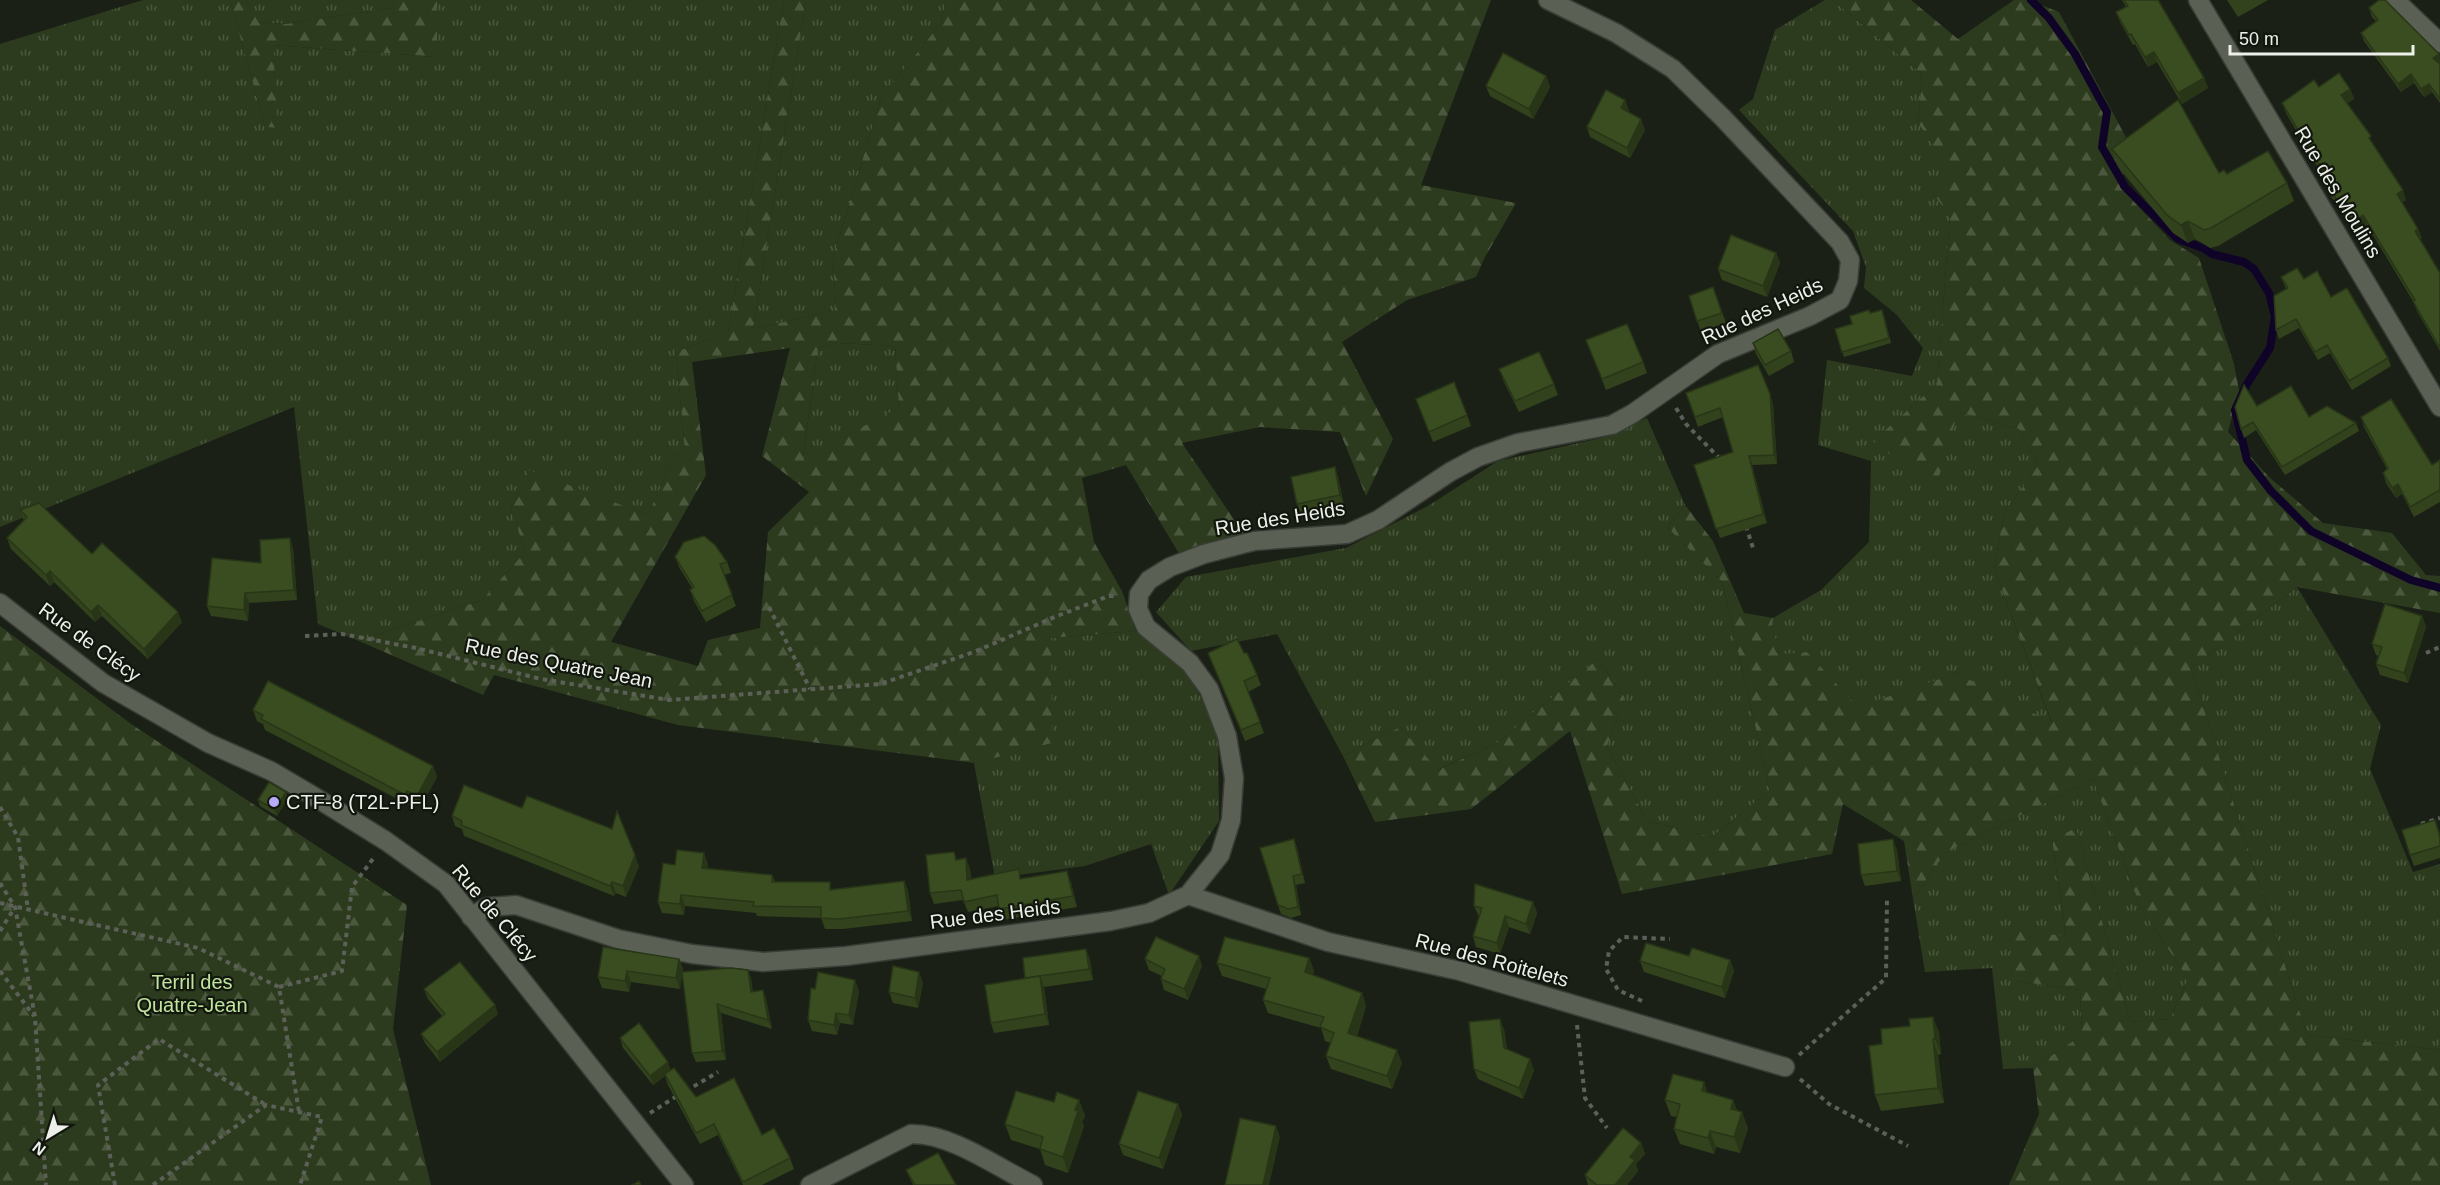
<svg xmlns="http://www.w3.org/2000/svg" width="2440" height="1185" viewBox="0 0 2440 1185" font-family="Helvetica,sans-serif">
	<defs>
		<pattern id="grass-tufts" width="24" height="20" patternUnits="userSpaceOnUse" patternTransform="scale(1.5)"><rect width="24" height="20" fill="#2c3b1d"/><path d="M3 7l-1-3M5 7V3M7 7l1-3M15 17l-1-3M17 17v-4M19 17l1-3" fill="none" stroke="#4b583e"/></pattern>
		<pattern id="forest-firs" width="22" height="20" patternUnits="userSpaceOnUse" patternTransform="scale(1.5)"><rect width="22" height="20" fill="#2c3b1d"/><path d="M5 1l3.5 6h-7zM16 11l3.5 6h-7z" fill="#4b583e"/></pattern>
	</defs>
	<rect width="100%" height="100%" fill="#1b2017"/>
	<g fill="url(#grass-tufts)">
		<polygon points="143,0 230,0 265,127 277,128 273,45 437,57 437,0 784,0 728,332 676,352 685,452 675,455 648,515 529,471 511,508 525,552 482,600 359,641 318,624 294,407 0,527 0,44"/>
		<polygon points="246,0 395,0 390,8 286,24 258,22"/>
		<polygon points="806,0 946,0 941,23 881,98 833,258 836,310 753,329"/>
		<polygon points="1825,0 1833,0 1922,74 1918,123 1960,181 1950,216 1937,384 1873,441 1958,412 2019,429 2038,466 2004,513 1994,569 2052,724 1957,673 1858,708 1807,652 1782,655 1772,630 1773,618 1821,590 1869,542 1871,461 1818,445 1827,360 1912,376 1923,348 1897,315 1864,288 1866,267 1853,231 1739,110 1753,99 1775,30"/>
		<polygon points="838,343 895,346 899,408 803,458 818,348"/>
		<polygon points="1647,418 1685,505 1668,528 1722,582 1770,790 1712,837 1647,821 1607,746 1625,698 1598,659 1497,743 1437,770 1400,727 1343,756 1277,634 1191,651 1156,612 1186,577 1346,548 1428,506 1498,461 1601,438"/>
		<polygon points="2297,587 2381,725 2370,769 2413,872 2440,864 2440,1050 2307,1035 2191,668"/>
		<polygon points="1136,631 1179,660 1220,729 1218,738 1219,821 1169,895 1151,844 1085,866 995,878 974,763 1051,743 1051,638"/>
		<polygon points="2093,779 2140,906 2188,979 2170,1019 2130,1022 2076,828 2052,839 2066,937 2015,981 2080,990 2082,1035 2033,1068 2003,1069 1992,968 1925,972 1913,899 1945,853"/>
	</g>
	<g fill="url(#forest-firs)" fill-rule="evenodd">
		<polygon points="230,0 246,0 259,22 286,24 390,8 395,0 437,0 437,57 273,45 278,128 265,127"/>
		<path d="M784,0h22l-53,329 83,-19 -3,-52 48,-160 60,-75 5,-23h545l-70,185 95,18 -31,54 -9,20 -69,23 -65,42 51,97 -27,57 -26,-64 -80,-5 -78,16 62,91 -64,21 -54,-90 -44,13 12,64 28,49 14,40 -85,7 1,105 -77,20 -297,-38 -184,-50 -11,20 -124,-54 123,-41 43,-48 -14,-44 18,-38 119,45 27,-60 10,-3 -9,-100 52,-20zM838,343l57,3 4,62 -96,49 15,-109zM790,348l-28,108 47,36 -41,40 -8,96 -52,12 -10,26 -87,-24 95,-167 -14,-113z"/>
		<polygon points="1833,0 1911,0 1958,39 2014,0 2028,0 2059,12 2130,145 2120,187 2170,240 2199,258 2234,364 2239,390 2228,432 2269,477 2323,523 2392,533 2426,575 2440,576 2440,613 2297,587 2191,668 2307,1035 2440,1050 2440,1185 2009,1185 2039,1114 2033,1068 2082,1035 2080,990 2015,981 2012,931 2066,936 2052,839 2076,828 2130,1022 2170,1019 2188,979 2140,906 2093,779 1945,853 1913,899 1904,841 1843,804 1832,854 1622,894 1570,731 1471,809 1375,822 1343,756 1400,727 1438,770 1497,743 1598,659 1625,698 1607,746 1647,821 1712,837 1770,790 1722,582 1668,528 1685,505 1713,541 1744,613 1773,618 1772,630 1782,654 1807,652 1858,707 1957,673 2052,723 1994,569 2004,513 2038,466 2019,429 1958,412 1935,490 1873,441 1937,384 1950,216 1930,189 1959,181 1918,123 1922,74"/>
		<polygon points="0,626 131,724 407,905 393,1029 431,1185 0,1185"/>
	</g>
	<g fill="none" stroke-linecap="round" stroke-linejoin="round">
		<polyline stroke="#0f0428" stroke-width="8" points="2031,0 2049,18 2075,54 2107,112 2102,147 2125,187 2178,239 2203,248 2212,254 2244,262 2254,269 2269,293 2275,317 2270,348 2247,384 2235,410 2247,460 2271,491 2311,531 2411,580 2440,588"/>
		<defs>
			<g id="minor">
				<polyline points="2395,0 2440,43"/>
				<polyline points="0,603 103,683 208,743 271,771 310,794 386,841 446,884 684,1185"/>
				<polyline points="1188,895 1328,942 1460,971 1785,1067"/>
				<polyline points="471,917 487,907 516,905 618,939 692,954 763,962 846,956 1111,921 1149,913 1188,895 1220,855 1231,820 1234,778 1227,736 1209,689 1190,663 1146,627 1138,609 1139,594 1149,580 1170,567 1204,554 1254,541 1347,534 1378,520 1450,472 1478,457 1518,443 1612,425 1632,414 1718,354 1810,316 1840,300 1848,281 1850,260 1840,242 1723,118 1673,69 1616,33 1548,0"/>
				<path d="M810,1185l101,-51c39,-1 86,33 122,51"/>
			</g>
			<polyline id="tertiary" points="2198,0 2440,407"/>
		</defs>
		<use href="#minor" stroke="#393d36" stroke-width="21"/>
		<use href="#tertiary" stroke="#393d36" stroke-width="21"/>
		<g stroke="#5c6058" stroke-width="4" stroke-dasharray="4.5 4.5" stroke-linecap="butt">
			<polyline points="1676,408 1686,424 1722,461"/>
			<polyline points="1746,526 1753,548"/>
			<polyline points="769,607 810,689"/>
			<polyline points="305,636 342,634 416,648 541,679 669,700 880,684 974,652 1057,616 1109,596 1118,596"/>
			<polyline points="2426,653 2440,647"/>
			<polyline points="0,807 18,837 28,910"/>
			<polyline points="2421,824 2440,818"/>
			<polyline points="0,883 15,907 35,1017 46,1185"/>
			<polyline points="0,903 198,948 279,987 299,1112"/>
			<polyline points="0,931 15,907"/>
			<polyline points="0,971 34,1016"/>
			<polyline points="279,987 342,971 352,887 375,856"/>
			<polyline points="1642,1001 1618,990 1606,969 1609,951 1623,937 1670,939"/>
			<polyline points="1577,1025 1585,1098 1607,1128"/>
			<polyline points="1799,1055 1886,978 1887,899"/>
			<polyline points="1800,1079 1829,1104 1908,1146"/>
			<polyline points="686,1091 718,1072"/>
			<polyline points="650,1113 677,1096"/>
			<polyline points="115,1185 98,1085 159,1039 266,1105"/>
			<polyline points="153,1185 266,1105 322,1117 300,1185"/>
		</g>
		<use href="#minor" stroke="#5a6054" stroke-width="18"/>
		<use href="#tertiary" stroke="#5a6054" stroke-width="18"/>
	</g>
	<g fill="#31421c">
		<polygon points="2122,0 2158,0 2204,78 2208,88 2182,104 2157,62 2148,67 2135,44 2133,45 2120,22 2116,12 2126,7"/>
		<polygon points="2227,0 2268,0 2238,17"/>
		<polygon points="2369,8 2439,54 2440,57 2440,103 2432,92 2424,97 2414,83 2401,92 2364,41 2361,33 2376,21 2372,17"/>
		<polygon points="1546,76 1550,87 1533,119 1490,96 1486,86"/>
		<polygon points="2319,87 2350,89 2354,99 2347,103 2374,146 2406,200 2402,202 2418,229 2422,238 2420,239 2440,273 2440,351 2417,311 2413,301 2367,225 2355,233 2332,198 2321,173 2286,113 2282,103"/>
		<polygon points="1625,100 1629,111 1628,112 1645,130 1630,158 1590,137 1587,127"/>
		<polygon points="2112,149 2227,174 2287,183 2294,201 2218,246 2210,248 2195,239 2188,243 2173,233 2118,167"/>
		<polygon points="1776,253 1780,263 1767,297 1722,280 1718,269"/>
		<polygon points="2281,277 2304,279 2331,297 2388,358 2391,366 2352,390 2330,353 2318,360 2299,328 2279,339 2276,330 2286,289"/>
		<polygon points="1713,287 1726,323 1701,332 1689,296"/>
		<polygon points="1870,313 1884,315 1891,343 1844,357 1835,329 1852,324"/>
		<polygon points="1753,343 1791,351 1794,362 1769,376 1756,354"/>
		<polygon points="1590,350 1643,362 1647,373 1606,390"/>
		<polygon points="1499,369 1554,384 1558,395 1519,412 1503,380"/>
		<polygon points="1686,393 1773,404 1777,464 1752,465 1767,523 1720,538 1694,465 1733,452 1723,417 1698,427"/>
		<polygon points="1416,399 1467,415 1471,426 1433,442"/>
		<polygon points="2257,406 2309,417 2356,423 2359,431 2285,475 2256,430 2244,438 2241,429"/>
		<polygon points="2361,417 2432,465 2440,460 2440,502 2414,517 2402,494 2396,498 2386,483 2383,473 2387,469 2364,427"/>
		<polygon points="1338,477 1344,506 1301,514 1297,504"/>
		<polygon points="20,510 92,554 182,622 148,659 102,616 95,622 54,582 50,586 11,549 7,538 24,521"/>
		<polygon points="293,548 297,600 249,603 248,621 211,616 207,606 261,563"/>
		<polygon points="675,557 727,562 731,573 724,575 736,606 706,622 694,601 690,590 692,588 679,567"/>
		<polygon points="2422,616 2426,627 2408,683 2380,675 2376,664 2379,656 2376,655 2372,644"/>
		<polygon points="1208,653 1244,653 1257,675 1261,685 1248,692 1264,733 1245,741"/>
		<polygon points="253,710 433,766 437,777 421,806 411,801 409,805 265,730 263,724 257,721"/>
		<polygon points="286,792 288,798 277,816 260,806 258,800"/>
		<polygon points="522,808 612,829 639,866 626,897 616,893 614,896 464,836 462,829 455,826 452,816"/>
		<polygon points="2435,820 2440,834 2440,858 2414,866 2410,855"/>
		<polygon points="1294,839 1297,848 1305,883 1296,885 1301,915 1291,918 1281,914 1278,905"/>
		<polygon points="1897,850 1901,881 1865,886 1861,875"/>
		<polygon points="954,852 956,859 970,869 971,879 1022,879 1071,882 1077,907 1003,920 999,906 968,912 963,900 934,904 930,893"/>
		<polygon points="708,864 707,868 772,875 775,882 833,889 904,881 908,891 912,921 843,929 825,929 821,918 757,916 756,913 685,906 684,915 662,913 658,902 675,865"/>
		<polygon points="1533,902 1537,913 1530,934 1509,927 1500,954 1476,947 1473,936 1479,917 1474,906"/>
		<polygon points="1086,949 1090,960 1093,980 1044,987 1049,1025 994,1033 991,1023 1026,978"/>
		<polygon points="1689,956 1730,960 1734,971 1725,998 1644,972 1640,961"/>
		<polygon points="1309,958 1314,971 1313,975 1362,993 1366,1006 1357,1036 1402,1063 1392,1089 1331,1069 1326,1056 1331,1043 1325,1041 1321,1028 1268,1013 1263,1000 1266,989 1222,976 1217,963"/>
		<polygon points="679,959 683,969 683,972 748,970 751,979 753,992 763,990 766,999 772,1029 721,1013 726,1060 696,1062 692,1053 682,975 680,989 631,982 629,992 602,988 598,977"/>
		<polygon points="1145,959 1202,966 1188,1000 1164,990 1161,979 1162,976 1149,970"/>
		<polygon points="923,983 918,1008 893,1003 889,992"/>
		<polygon points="424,989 498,1014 440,1062 425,1043 421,1034 442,1016 428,999"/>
		<polygon points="815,989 859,991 853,1025 840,1023 837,1035 812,1031 808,1020"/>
		<polygon points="1504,1029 1507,1049 1534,1070 1523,1099 1478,1079 1474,1069"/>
		<polygon points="1939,1032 1941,1054 1938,1055 1944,1103 1881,1111 1875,1095 1882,1044"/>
		<polygon points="620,1038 671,1070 696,1097 762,1135 790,1158 794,1169 762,1185 743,1185 718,1135 700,1144 668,1085 665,1076 653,1085 623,1048"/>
		<polygon points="1704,1082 1707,1093 1733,1100 1737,1111 1748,1128 1740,1153 1716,1147 1714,1154 1680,1144 1674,1129 1677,1117 1671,1116 1665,1100"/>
		<polygon points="1079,1100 1085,1116 1082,1122 1084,1126 1068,1173 1045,1165 1040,1149 1011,1140 1005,1124 1054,1102"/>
		<polygon points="1178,1104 1182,1115 1163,1169 1123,1155 1119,1144"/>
		<polygon points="1641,1143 1645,1154 1636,1164 1638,1171 1627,1185 1588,1185 1585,1175"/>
		<polygon points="906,1170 956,1185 913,1185"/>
	</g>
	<g fill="#283617">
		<polygon points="2154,52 2157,62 2148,67 2145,57"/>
		<polygon points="2439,54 2440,57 2440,64 2433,58"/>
		<polygon points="2411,74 2414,83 2401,92 2398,84"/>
		<polygon points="1546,76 1550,87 1533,119 1529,109"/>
		<polygon points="2204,78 2208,88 2182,104 2178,93"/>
		<polygon points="2429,84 2432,92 2424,97 2421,89"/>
		<polygon points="2350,89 2354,99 2345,105 2341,95"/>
		<polygon points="1625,100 1629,111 1624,119 1621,108"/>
		<polygon points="1641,119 1645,130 1630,158 1627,148"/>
		<polygon points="2403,190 2406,200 2400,204 2397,194"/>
		<polygon points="2363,215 2367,225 2355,233 2352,223"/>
		<polygon points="2188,221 2195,239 2188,243 2181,225"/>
		<polygon points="2418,229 2422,238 2419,240 2415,231"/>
		<polygon points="1776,253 1780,263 1767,297 1763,286"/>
		<polygon points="1770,394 1773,404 1777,464 1774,455"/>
		<polygon points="1749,456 1752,465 1767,523 1763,514"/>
		<polygon points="1335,467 1338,477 1344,506 1340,495"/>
		<polygon points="2398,484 2402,494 2396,498 2392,488"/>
		<polygon points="290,538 293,548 297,600 294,590"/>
		<polygon points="50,571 54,582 50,586 46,575"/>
		<polygon points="245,593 249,603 248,621 244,610"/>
		<polygon points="98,605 102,616 95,622 91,612"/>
		<polygon points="178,612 182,622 148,659 144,649"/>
		<polygon points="2422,616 2426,627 2408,683 2404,673"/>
		<polygon points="433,766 437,777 421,806 417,796"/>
		<polygon points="407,791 411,801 409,805 405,795"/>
		<polygon points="286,792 288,798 277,816 275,810"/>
		<polygon points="1294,839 1297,848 1305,883 1302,874"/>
		<polygon points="1893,839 1897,850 1901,881 1897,871"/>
		<polygon points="704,853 708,864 706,878 702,868"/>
		<polygon points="635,855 639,866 626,897 623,886"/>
		<polygon points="966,858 970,869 971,890 967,880"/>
		<polygon points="1067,871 1071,882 1077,907 1073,896"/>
		<polygon points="1293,876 1296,885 1301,915 1298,907"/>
		<polygon points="904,881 908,891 912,921 908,911"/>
		<polygon points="612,882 616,893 614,896 610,886"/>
		<polygon points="681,895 685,906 684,915 680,904"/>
		<polygon points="1533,902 1537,913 1530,934 1526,924"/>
		<polygon points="1505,916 1509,927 1500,954 1497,943"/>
		<polygon points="1086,949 1090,960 1093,980 1089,969"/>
		<polygon points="1199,956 1202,966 1188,1000 1184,989"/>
		<polygon points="1309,958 1314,971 1310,985 1305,972"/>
		<polygon points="679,959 683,969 680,989 676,978"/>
		<polygon points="1730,960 1734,971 1725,998 1722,987"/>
		<polygon points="748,970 751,979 754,1001 751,992"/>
		<polygon points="627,971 631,982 629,992 625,981"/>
		<polygon points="919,972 923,983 918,1008 915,998"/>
		<polygon points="1040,976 1044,987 1049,1025 1045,1014"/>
		<polygon points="855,980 859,991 853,1025 849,1015"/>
		<polygon points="763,990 766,999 772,1029 768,1020"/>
		<polygon points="1362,993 1366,1006 1353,1046 1348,1033"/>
		<polygon points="717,1004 721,1013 726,1060 722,1051"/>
		<polygon points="495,1005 498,1014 440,1062 437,1052"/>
		<polygon points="836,1013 840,1023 837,1035 834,1025"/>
		<polygon points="1933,1017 1939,1032 1941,1054 1935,1039"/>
		<polygon points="1500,1019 1504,1029 1508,1058 1504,1048"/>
		<polygon points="1933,1039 1938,1055 1944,1103 1938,1088"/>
		<polygon points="1397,1050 1402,1063 1392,1089 1387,1076"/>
		<polygon points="1530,1059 1534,1070 1523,1099 1519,1088"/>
		<polygon points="668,1062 671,1071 653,1085 650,1076"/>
		<polygon points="1704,1082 1709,1098 1702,1091"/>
		<polygon points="1079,1100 1085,1116 1082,1122 1084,1126 1068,1173 1063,1157 1075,1110"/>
		<polygon points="1733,1100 1739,1115 1731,1109"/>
		<polygon points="1178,1104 1182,1115 1163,1169 1159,1158"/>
		<polygon points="1742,1112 1748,1128 1740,1153 1734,1137"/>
		<polygon points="1276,1126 1280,1137 1269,1185 1263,1185"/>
		<polygon points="1710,1131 1716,1147 1714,1154 1708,1138"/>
		<polygon points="1641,1143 1645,1154 1636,1164 1638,1171 1627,1185 1615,1185 1630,1157"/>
	</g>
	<g fill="#394d21" stroke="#283617" stroke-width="1.5">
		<polygon points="2124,0 2158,0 2204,78 2178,93 2154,52 2145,57 2131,34 2129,35 2116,12 2128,6"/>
		<polygon points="2379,0 2385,0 2439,54 2433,58 2440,64 2440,99 2429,84 2421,89 2411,74 2398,84 2361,33 2378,20 2369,8"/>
		<polygon points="1503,53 1546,76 1529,109 1486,86"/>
		<polygon points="2339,73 2350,89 2341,95 2371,136 2369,138 2403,190 2397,194 2418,229 2415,231 2440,273 2440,348 2413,301 2415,300 2363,215 2352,223 2329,188 2318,163 2282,103 2314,80 2319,87"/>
		<polygon points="1606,90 1625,100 1621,108 1641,119 1627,148 1587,127"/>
		<polygon points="2178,100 2219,173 2224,170 2227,174 2268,151 2287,183 2211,228 2204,230 2188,221 2181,225 2167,215 2112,149"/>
		<polygon points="1731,235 1776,253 1763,286 1718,269"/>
		<polygon points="2297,268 2304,279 2317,271 2331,297 2347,288 2388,358 2349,381 2327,345 2315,352 2296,319 2276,330 2274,296 2288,288 2281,277"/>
		<polygon points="1713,287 1722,313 1697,321 1689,296"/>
		<polygon points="1869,310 1870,313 1882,310 1889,338 1842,352 1835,329 1852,324 1850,316"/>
		<polygon points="1627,324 1643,362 1602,379 1586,340"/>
		<polygon points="1778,329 1791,351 1765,365 1753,343"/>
		<polygon points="1539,352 1554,384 1515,401 1499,369"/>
		<polygon points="1758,365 1770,394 1774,455 1749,456 1763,514 1716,529 1694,465 1733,452 1720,408 1695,417 1686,393"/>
		<polygon points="1454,382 1467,415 1429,432 1416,399"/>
		<polygon points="2244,385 2257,406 2291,386 2309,417 2327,406 2356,423 2282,467 2253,422 2241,429 2235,407"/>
		<polygon points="2391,399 2432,465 2440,460 2440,490 2410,507 2398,484 2392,488 2383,473 2388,468 2361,417"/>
		<polygon points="1335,467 1340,495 1297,504 1291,477"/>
		<polygon points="39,503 92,554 102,543 178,612 144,649 98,605 91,612 50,571 46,575 7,538 27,517 20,510"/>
		<polygon points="704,536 715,545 727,562 720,564 732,595 702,611 690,590 694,587 675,557 684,542"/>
		<polygon points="290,538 294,590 245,593 244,610 207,606 212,558 261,563 260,540"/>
		<polygon points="2385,604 2422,616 2404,673 2376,664 2382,647 2372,644"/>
		<polygon points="1237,639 1244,653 1247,653 1257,675 1244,681 1260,722 1241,730 1208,653"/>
		<polygon points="268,681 433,766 417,796 407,791 405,795 261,719 263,715 253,710"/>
		<polygon points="269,782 286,792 275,810 258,800"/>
		<polygon points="464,785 522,808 527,796 612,829 617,811 635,855 623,886 612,882 610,886 461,825 462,821 452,816"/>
		<polygon points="2435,820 2440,837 2440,846 2410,855 2402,830"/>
		<polygon points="1294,839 1302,874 1293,876 1298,907 1288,909 1278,905 1260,848"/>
		<polygon points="1893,839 1897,871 1861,875 1858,844"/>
		<polygon points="677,850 704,853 702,868 772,875 772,882 830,882 830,890 904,881 908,911 839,919 821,918 821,907 753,906 754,902 681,895 680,904 658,902 663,863 675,865"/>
		<polygon points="954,852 956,860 966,858 967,880 1019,869 1020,879 1067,871 1073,896 999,909 997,895 964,902 961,890 930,893 926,855"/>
		<polygon points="1475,884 1533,902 1526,924 1505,916 1497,943 1473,936 1482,908 1474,906"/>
		<polygon points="1156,937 1199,956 1184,989 1161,979 1165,969 1145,959"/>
		<polygon points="1225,937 1309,958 1305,972 1362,993 1348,1033 1397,1050 1387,1076 1326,1056 1334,1033 1320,1027 1324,1017 1263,1000 1270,978 1217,963"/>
		<polygon points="1646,943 1689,956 1692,948 1730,960 1722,987 1640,961"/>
		<polygon points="603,947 679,959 676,978 627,971 625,981 598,977"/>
		<polygon points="1086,949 1089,969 1025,978 1023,958"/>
		<polygon points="460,962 495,1005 437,1052 421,1034 445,1014 424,989"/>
		<polygon points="893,966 919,972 915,998 889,992"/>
		<polygon points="731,968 748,970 751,992 763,990 768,1020 717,1004 722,1051 692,1053 682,972"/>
		<polygon points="818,972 855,980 849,1015 836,1013 834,1025 808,1020 811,988 815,989"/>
		<polygon points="1040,976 1045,1014 991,1023 985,985"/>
		<polygon points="1933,1017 1935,1039 1933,1039 1938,1088 1875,1095 1869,1046 1882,1044 1881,1029 1910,1026 1909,1019"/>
		<polygon points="1500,1019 1504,1048 1530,1059 1519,1088 1474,1069 1469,1022"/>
		<polygon points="639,1023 668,1062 650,1076 620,1038"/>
		<polygon points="674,1068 696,1097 734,1078 762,1135 774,1128 790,1158 743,1182 714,1124 696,1133 665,1074"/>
		<polygon points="1673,1074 1704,1082 1702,1091 1733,1100 1731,1109 1742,1112 1734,1137 1710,1131 1708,1138 1674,1129 1680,1104 1665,1100"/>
		<polygon points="1016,1091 1054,1102 1057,1092 1079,1100 1075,1110 1078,1111 1063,1157 1040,1149 1043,1137 1005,1124"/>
		<polygon points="1138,1091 1178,1104 1159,1158 1119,1144"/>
		<polygon points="1240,1118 1276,1126 1263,1185 1225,1185"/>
		<polygon points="1623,1128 1641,1143 1630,1157 1635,1160 1615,1185 1597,1185 1585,1175"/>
		<polygon points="938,1153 956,1185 915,1185 906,1170"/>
		<polygon points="639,1181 641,1185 632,1185"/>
	</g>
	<circle fill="#b8abf7" stroke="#12170e" stroke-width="2" cx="274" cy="802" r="6"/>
	<g text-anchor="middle" stroke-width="4.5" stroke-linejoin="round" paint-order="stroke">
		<g font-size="20" fill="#edf0ea" stroke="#12170e">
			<text transform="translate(2338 192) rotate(59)" y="7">Rue des Moulins</text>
			<text transform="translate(1762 311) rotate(-25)" y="7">Rue des Heids</text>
			<text transform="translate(1280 518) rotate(-9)" y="7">Rue des Heids</text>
			<text transform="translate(90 642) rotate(36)" y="7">Rue de Clécy</text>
			<text transform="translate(559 663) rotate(11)" y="7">Rue des Quatre Jean</text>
			<text transform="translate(495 913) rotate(50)" y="7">Rue de Clécy</text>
			<text transform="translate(995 914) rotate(-7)" y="7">Rue des Heids</text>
			<text transform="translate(1492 960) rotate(15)" y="7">Rue des Roitelets</text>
		</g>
		<g font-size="20" fill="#edf0ea" stroke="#12170e" text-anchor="start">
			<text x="286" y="809">CTF-8 (T2L-PFL)</text>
		</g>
		<g font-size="20" fill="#c0e49c" stroke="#12170e">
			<text x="192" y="989">Terril des<tspan x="192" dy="23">Quatre-Jean</tspan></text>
		</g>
	</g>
	<g transform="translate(48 1137) rotate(218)" stroke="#12170e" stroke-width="4.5" paint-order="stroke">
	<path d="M0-4.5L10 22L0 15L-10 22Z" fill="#edf0ea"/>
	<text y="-9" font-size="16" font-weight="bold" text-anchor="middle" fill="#edf0ea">N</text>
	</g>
	<path d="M2230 45v9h183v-9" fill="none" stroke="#edf0ea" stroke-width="3"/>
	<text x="2239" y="45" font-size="18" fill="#edf0ea" stroke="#12170e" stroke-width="4.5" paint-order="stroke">50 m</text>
</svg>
